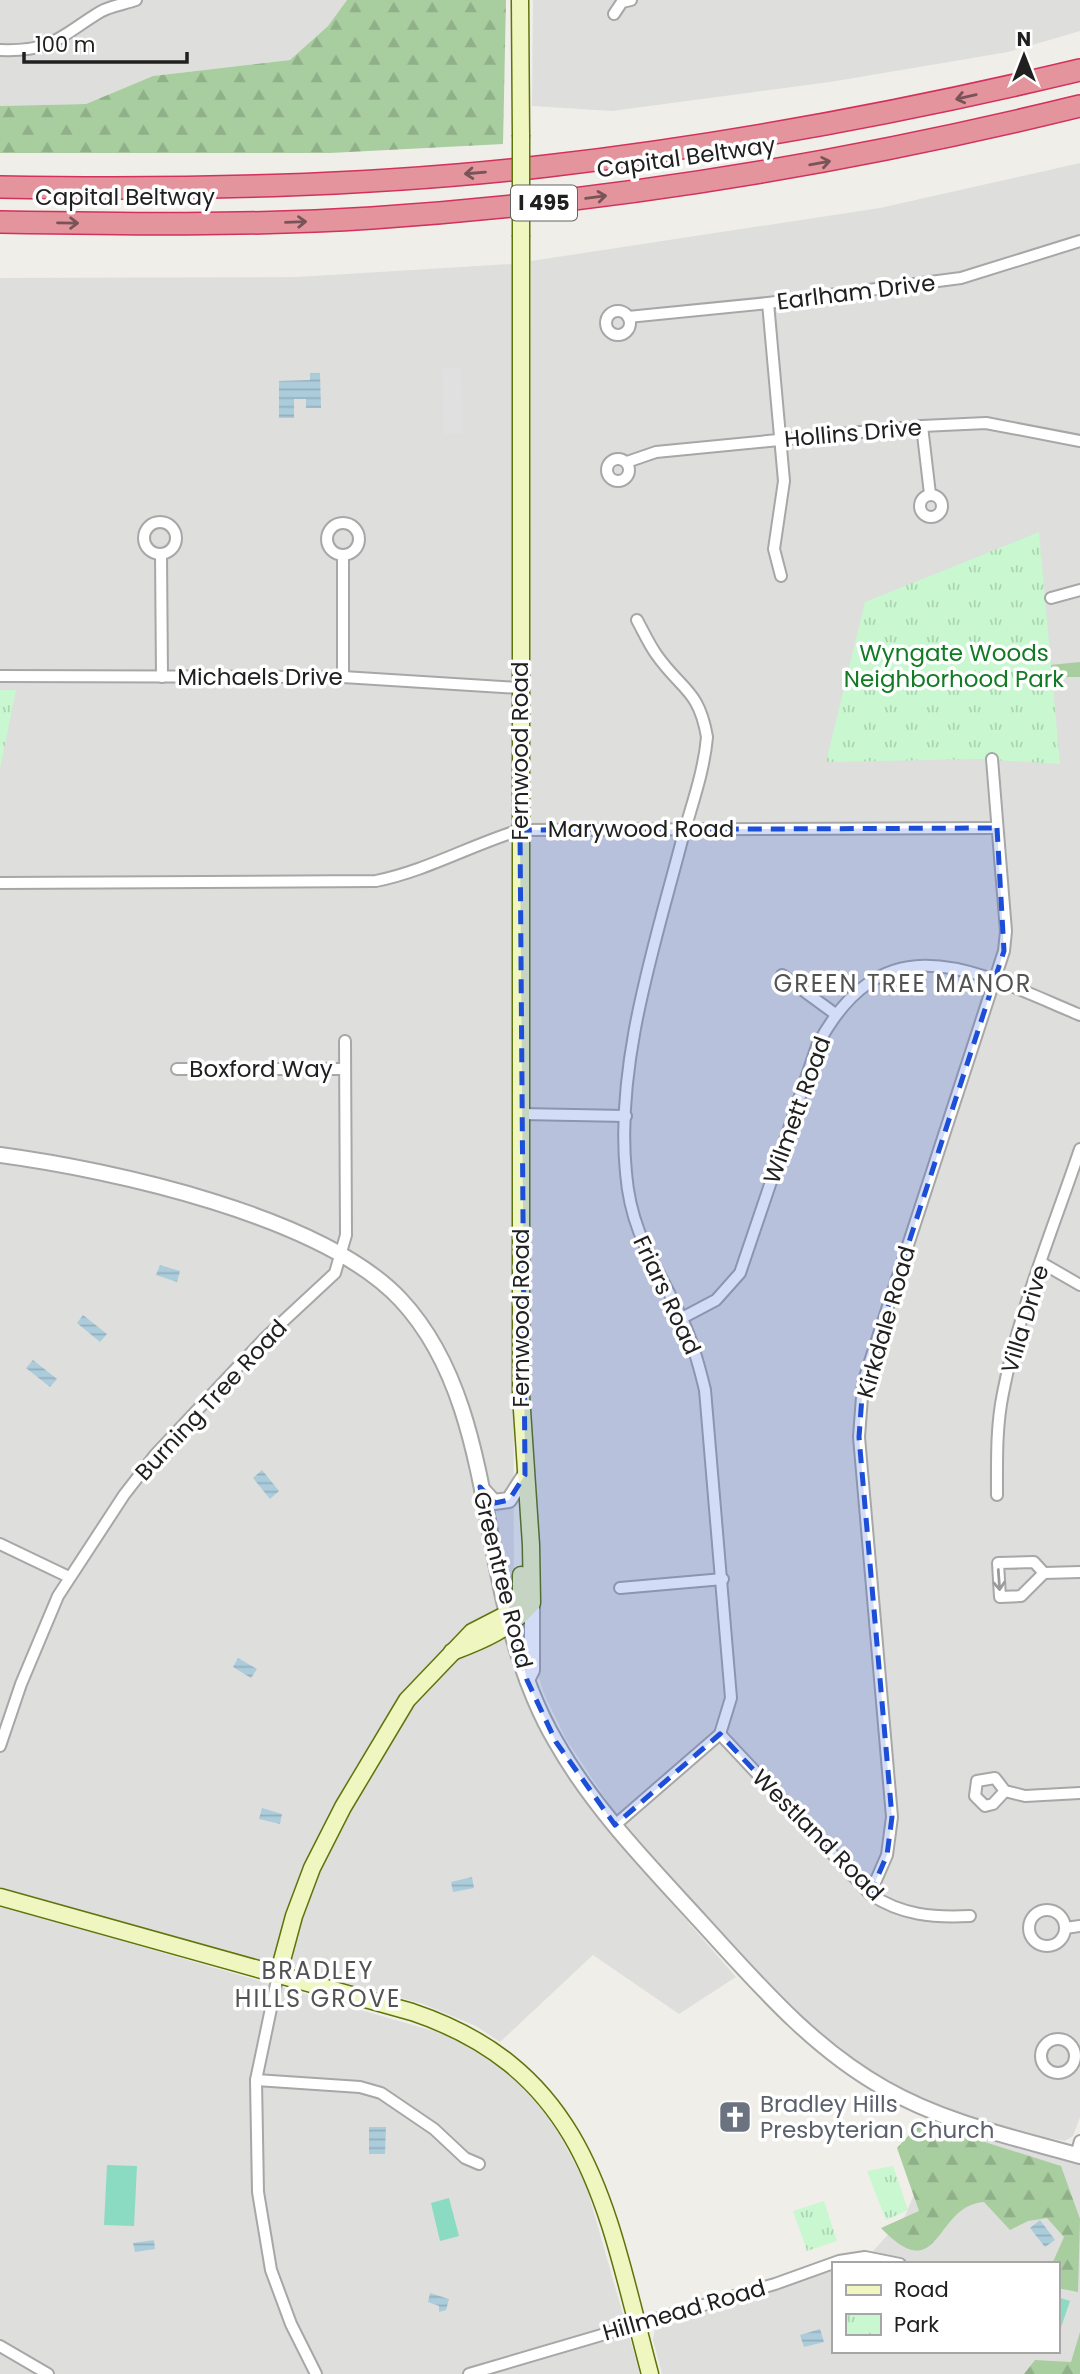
<svg xmlns="http://www.w3.org/2000/svg" width="1080" height="2374" viewBox="0 0 1080 2374" font-family="Poppins,sans-serif">
	<defs>
		<pattern id="forest-firs" width="22" height="20" patternUnits="userSpaceOnUse" patternTransform="scale(1.75)"><rect width="22" height="20" fill="#a8cd9f"/><path d="M5 1l3.5 6h-7zM16 11l3.5 6h-7z" fill="#90b089"/></pattern>
		<pattern id="park-tufts" width="24" height="20" patternUnits="userSpaceOnUse" patternTransform="scale(1.75)"><rect width="24" height="20" fill="#c8f7d0"/><path d="M3 7l-1-3M5 7V3M7 7l1-3M15 17l-1-3M17 17v-4M19 17l1-3" fill="none" stroke="#acd3b2"/></pattern>
		<pattern id="water-rules" width="6" height="5" patternUnits="userSpaceOnUse" patternTransform="scale(1.75)"><rect width="6" height="5" fill="#abccdb"/><path d="M0 2.5h6" fill="none" stroke="#93afbc"/></pattern>
	</defs>
	<rect width="100%" height="100%" fill="#f0eee8"/>
	<g fill="#dededd">
		<polygon points="0,0 347,0 328,26 290,60 153,76 86,104 0,106"/>
		<polygon points="533,0 1080,0 1080,31 1008,52 830,82 612,111 532,106"/>
		<polygon points="1080,163 1080,2117 1073,2136 1065,2141 1003,2129 920,2099 859,2063 797,2013 676,1884 611,1807 566,1739 544,1694 536,1667 529,1410 531,261 880,208"/>
		<polygon points="512,264 514,1667 537,1723 572,1782 612,1835 736,1977 679,2014 593,1955 500,2042 476,2026 423,2004 144,1930 0,1887 0,278 297,277"/>
		<polygon points="0,1906 444,2034 478,2050 506,2070 551,2119 586,2185 640,2374 0,2374"/>
		<polygon points="943,2125 1080,2165 1080,2374 662,2374 653,2340 655,2328 661,2324 833,2270 833,2351 1057,2351 1057,2264 855,2264 864,2261 905,2216"/>
	</g>
	<g fill="url(#forest-firs)">
		<polygon points="347,0 506,0 503,144 330,153 0,153 0,106 86,104 153,76 290,60 328,26"/>
		<polygon points="1080,662 1080,677 1051,677 1050,665"/>
		<path d="M921,2122l140,44 19,53 -2,73 -21,-4v-24h-5l12,-27 -17,-19 -19,3 -18,9 -26,-28c-50,3 -43,88 -103,26l38,-17 -22,-63z"/>
		<polygon points="1080,2332 1080,2374 1024,2374 1035,2360 1071,2362"/>
	</g>
	<g fill="url(#park-tufts)">
		<polygon points="1039,532 1060,764 979,759 826,762 865,602"/>
		<polygon points="0,690 16,690 0,769"/>
		<polygon points="893,2166 908,2210 886,2220 867,2171"/>
		<polygon points="824,2201 837,2241 807,2251 793,2211"/>
	</g>
	<g fill="#8adbc2">
		<polygon points="107,2165 137,2166 134,2226 104,2225"/>
		<polygon points="449,2198 459,2236 440,2241 431,2203"/>
		<polygon points="1057,2297 1070,2301 1057,2339"/>
	</g>
	<polygon fill="#e0e0e0" points="442,367 461,368 463,434 443,434"/>
	<g fill="url(#water-rules)">
		<polygon points="310,373 320,373 321,408 306,408 306,399 294,399 294,418 279,418 279,381 310,380"/>
		<polygon points="160,1265 180,1271 177,1282 156,1275"/>
		<polygon points="83,1315 107,1334 100,1342 77,1323"/>
		<polygon points="33,1360 57,1379 50,1387 26,1368"/>
		<polygon points="262,1470 279,1491 270,1499 253,1478"/>
		<polygon points="238,1658 257,1669 251,1678 233,1667"/>
		<polygon points="262,1808 282,1814 280,1824 259,1819"/>
		<polygon points="472,1877 474,1888 453,1892 451,1882"/>
		<polygon points="369,2127 386,2127 385,2154 369,2154"/>
		<polygon points="1040,2220 1055,2240 1045,2247 1030,2228"/>
		<polygon points="154,2240 155,2249 135,2252 133,2243"/>
		<polygon points="430,2293 449,2299 446,2310 439,2312 439,2306 428,2302"/>
		<polygon points="820,2329 824,2342 804,2347 800,2335"/>
	</g>
	<g fill="none" stroke-linecap="round" stroke-linejoin="round">
		<defs>
			<g id="minor">
				<polyline points="614,14 622,2 631,0"/>
				<path d="M0,50c53,2 59,-13 100,-38 10,-6 25,-8 36,-12"/>
				<polyline points="768,303 784,481 774,549 781,576"/>
				<circle cx="618" cy="323" r="12"/>
				<polyline points="628,317 768,303 961,278 1080,241"/>
				<polyline points="922,426 930,494"/>
				<circle cx="618" cy="470" r="11"/>
				<polyline points="627,462 656,452 922,426 986,423 1080,441"/>
				<circle cx="931" cy="506" r="11"/>
				<circle cx="160" cy="538" r="16"/>
				<circle cx="343" cy="539" r="16"/>
				<polyline points="161,554 162,677"/>
				<polyline points="343,555 343,677"/>
				<polyline points="1051,598 1080,590"/>
				<polyline points="0,676 343,677 519,688"/>
				<path d="M0,883l376,-2c50,-10 95,-36 144,-51l477,-2"/>
				<polyline points="782,975 834,1013"/>
				<polyline points="177,1069 345,1069"/>
				<polyline points="521,1114 626,1116"/>
				<polyline points="1042,1263 1080,1285"/>
				<path d="M682,1318l34,-18 24,-27 77,-227c68,-129 160,-74 263,-31"/>
				<path d="M997,1495c0,-34 -1,-68 6,-102 16,-83 50,-164 77,-244"/>
				<polyline points="0,1544 69,1577"/>
				<polyline points="1044,1573 1034,1562 998,1563 1000,1597 1021,1596 1044,1573 1080,1572"/>
				<polyline points="620,1588 723,1579"/>
				<path d="M720,1734l150,160c31,21 63,24 100,22"/>
				<polyline points="0,1746 21,1684 58,1596 124,1495 155,1455 264,1339 335,1273 346,1235 345,1041"/>
				<polyline points="1005,1791 993,1804 985,1806 975,1796 977,1781 995,1778 1005,1791 1025,1796 1080,1793"/>
				<path d="M615,1825l105,-91 11,-36 -26,-308c-6,-25 -12,-48 -23,-71 -25,-54 -51,-84 -56,-146 -11,-109 29,-229 56,-333 9,-33 22,-68 25,-103 -8,-48 -26,-47 -51,-83 -7,-10 -13,-23 -19,-34"/>
				<polyline points="870,1894 887,1855 892,1817 859,1437 863,1383 1004,951 1006,931 992,759"/>
				<circle cx="1047" cy="1928" r="18"/>
				<polyline points="1065,1928 1080,1926"/>
				<polyline points="278,1975 256,2080 258,2192 271,2270 291,2324 316,2374"/>
				<circle cx="1058" cy="2056" r="17"/>
				<polyline points="256,2080 360,2087 381,2093 434,2129 465,2158 479,2164"/>
				<polyline points="1076,2155 1080,2141"/>
				<polyline points="0,2346 48,2374"/>
				<polyline points="469,2374 775,2284 839,2261 865,2257 900,2264"/>
			</g>
			<g id="tertiary">
				<path d="M0,1155c112,15 323,61 401,145 79,85 80,216 108,322 11,42 25,83 47,120 38,67 93,123 145,180 56,61 110,125 183,166 61,35 129,49 196,68"/>
				<polyline points="482,1489 494,1502 509,1500 525,1475"/>
				<polyline points="527,1680 532,1670 532,1603"/>
			</g>
			<g id="secondary">
				<polyline points="520,0 521,135"/>
				<path d="M452,1652c32,-12 58,-23 80,-49l-1,-58 -10,-150v-1158"/>
				<path d="M0,1897l412,115c179,60 195,201 238,362"/>
				<polyline points="278,1975 294,1916 312,1868 343,1807 407,1700 472,1632 507,1614 516,1605 521,1594 521,1575"/>
			</g>
			<g id="motorway">
				<path d="M0,187c182,3 366,0 547,-21 180,-21 357,-54 533,-96"/>
				<path d="M0,222c124,2 249,4 372,-4 240,-16 475,-55 708,-112"/>
			</g>
		</defs>
		<use href="#minor" stroke="#a7a7a7" stroke-width="14"/>
		<use href="#tertiary" stroke="#a7a7a7" stroke-width="18"/>
		<use href="#secondary" stroke="#5f740b" stroke-width="19"/>
		<use href="#motorway" stroke="#d2315b" stroke-width="24"/>
		<use href="#minor" stroke="#fff" stroke-width="10"/>
		<use href="#tertiary" stroke="#fff" stroke-width="14"/>
		<use href="#secondary" stroke="#eff6bf" stroke-width="16"/>
		<use href="#motorway" stroke="#e3949c" stroke-width="21"/>
		<defs>
			<polyline id="secondary-bridge" points="521,237 521,135"/>
		</defs>
		<use href="#secondary-bridge" stroke="#5f740b" stroke-width="19" stroke-linecap="butt"/>
		<use href="#secondary-bridge" stroke="#eff6bf" stroke-width="16"/>
	</g>
	<defs><path id="oneway-shaft" d="M-6 0H5M1.5-3L5.5 0L1.5 3" fill="none" stroke-width="1.6" stroke-linecap="round" stroke-linejoin="round" transform="scale(1.75)"/></defs>
	<g stroke="#785458">
		<use href="#oneway-shaft" transform="translate(966 97) rotate(167)"/>
		<use href="#oneway-shaft" transform="translate(820 163) rotate(-10)"/>
		<use href="#oneway-shaft" transform="translate(475 173) rotate(175)"/>
		<use href="#oneway-shaft" transform="translate(596 197) rotate(-7)"/>
		<use href="#oneway-shaft" transform="translate(296 222) rotate(-2)"/>
		<use href="#oneway-shaft" transform="translate(68 223) rotate(1)"/>
	</g>
	<use stroke="#9b9b9b" href="#oneway-shaft" transform="translate(999 1580) rotate(86)"/>
	<path fill="#1d4ed8" fill-opacity="0.2" stroke="#1d4ed8" stroke-width="5" stroke-dasharray="14 9" stroke-linejoin="round" d="M997,828l7,123 -141,432 -4,54 33,380 -5,38 -17,39 -150,-160 -105,91 -59,-83 -29,-62 -47,-193 15,16 14,-3 16,-25 -5,-645z"/>
	<defs>
		<symbol id="church-square" viewBox="-11 -11 22 22"><rect x="-9" y="-9" width="18" height="18" rx="4" fill="#6b7280" stroke="#fff"/><path d="M-1.2-6h2.4v3.5h3.3v2.4h-3.3V6h-2.4V-.1h-3.3v-2.4h3.3Z" fill="#fff"/></symbol>
	</defs>
	<g fill-rule="evenodd">
		<use href="#church-square" x="716" y="2098" width="38" height="38"/>
	</g>
	<g text-anchor="middle" stroke-width="7" stroke-linejoin="round" paint-order="stroke">
		<rect fill="#fff" stroke="#636363" stroke-width="2" x="511" y="185.5" width="66" height="35" rx="5"/>
		<g font-size="21" font-weight="bold" fill="#202020">
			<text x="544" y="210">I 495</text>
		</g>
		<g font-size="23" fill="#202020" stroke="#fff">
			<text transform="translate(686 157) rotate(-8)" y="8">Capital Beltway</text>
			<text x="125" y="205">Capital Beltway</text>
			<text transform="translate(856 292) rotate(-7)" y="8">Earlham Drive</text>
			<text transform="translate(853 433) rotate(-5)" y="8">Hollins Drive</text>
			<text x="260" y="685">Michaels Drive</text>
			<text transform="translate(520 751) rotate(-90)" y="8">Fernwood Road</text>
			<text x="641" y="837">Marywood Road</text>
			<text x="261" y="1077">Boxford Way</text>
			<text transform="translate(797 1110) rotate(-70)" y="8">Wilmett Road</text>
			<text transform="translate(667 1295) rotate(65)" y="8">Friars Road</text>
			<text transform="translate(521 1318) rotate(-90)" y="8">Fernwood Road</text>
			<text transform="translate(1025 1319) rotate(-73)" y="8">Villa Drive</text>
			<text transform="translate(886 1322) rotate(-74)" y="8">Kirkdale Road</text>
			<text transform="translate(211 1400) rotate(-47)" y="8">Burning Tree Road</text>
			<text transform="translate(503 1580) rotate(76)" y="8">Greentree Road</text>
			<text transform="translate(818 1835) rotate(45)" y="8">Westland Road</text>
			<text transform="translate(684 2310) rotate(-16)" y="8">Hillmead Road</text>
		</g>
		<g font-size="23" fill="#127b24" stroke="#fff">
			<text x="954" y="661">Wyngate Woods<tspan x="954" dy="26">Neighborhood Park</tspan></text>
		</g>
		<g font-size="23" fill="#5b616d" stroke="#fff" text-anchor="start">
			<text x="760" y="2112">Bradley Hills<tspan x="760" dy="26">Presbyterian Church</tspan></text>
		</g>
		<g font-size="24" letter-spacing="2" fill="#535353" stroke="#fff">
			<text x="903" y="992">GREEN TREE MANOR</text>
			<text x="318" y="1979">BRADLEY<tspan x="318" dy="28">HILLS GROVE</tspan></text>
		</g>
	</g>
	<rect x="832" y="2262" width="228" height="91" fill="#ffffff" stroke="#a6a6a6" stroke-width="2"/>
	<rect x="846" y="2285" width="35" height="10" fill="#eff6bf" stroke="#a6a6a6" stroke-width="2"/>
	<text x="894" y="2297" font-size="21" fill="#202020">Road</text>
	<rect x="846" y="2314" width="35" height="21" fill="url(#park-tufts)" stroke="#a6a6a6" stroke-width="2"/>
	<text x="894" y="2332" font-size="21" fill="#202020">Park</text>
	<g transform="translate(1024 56)" stroke="#ffffff" stroke-width="5" paint-order="stroke">
	<path d="M0-5L12 26L0 18L-12 26Z" fill="#202020"/>
	<text y="-10" font-size="19" font-weight="bold" text-anchor="middle" fill="#202020">N</text>
	</g>
	<path d="M24 52v10h163v-10" fill="none" stroke="#202020" stroke-width="3.5"/>
	<text x="35" y="52" font-size="21" fill="#202020" stroke="#ffffff" stroke-width="5" paint-order="stroke">100 m</text>
</svg>
